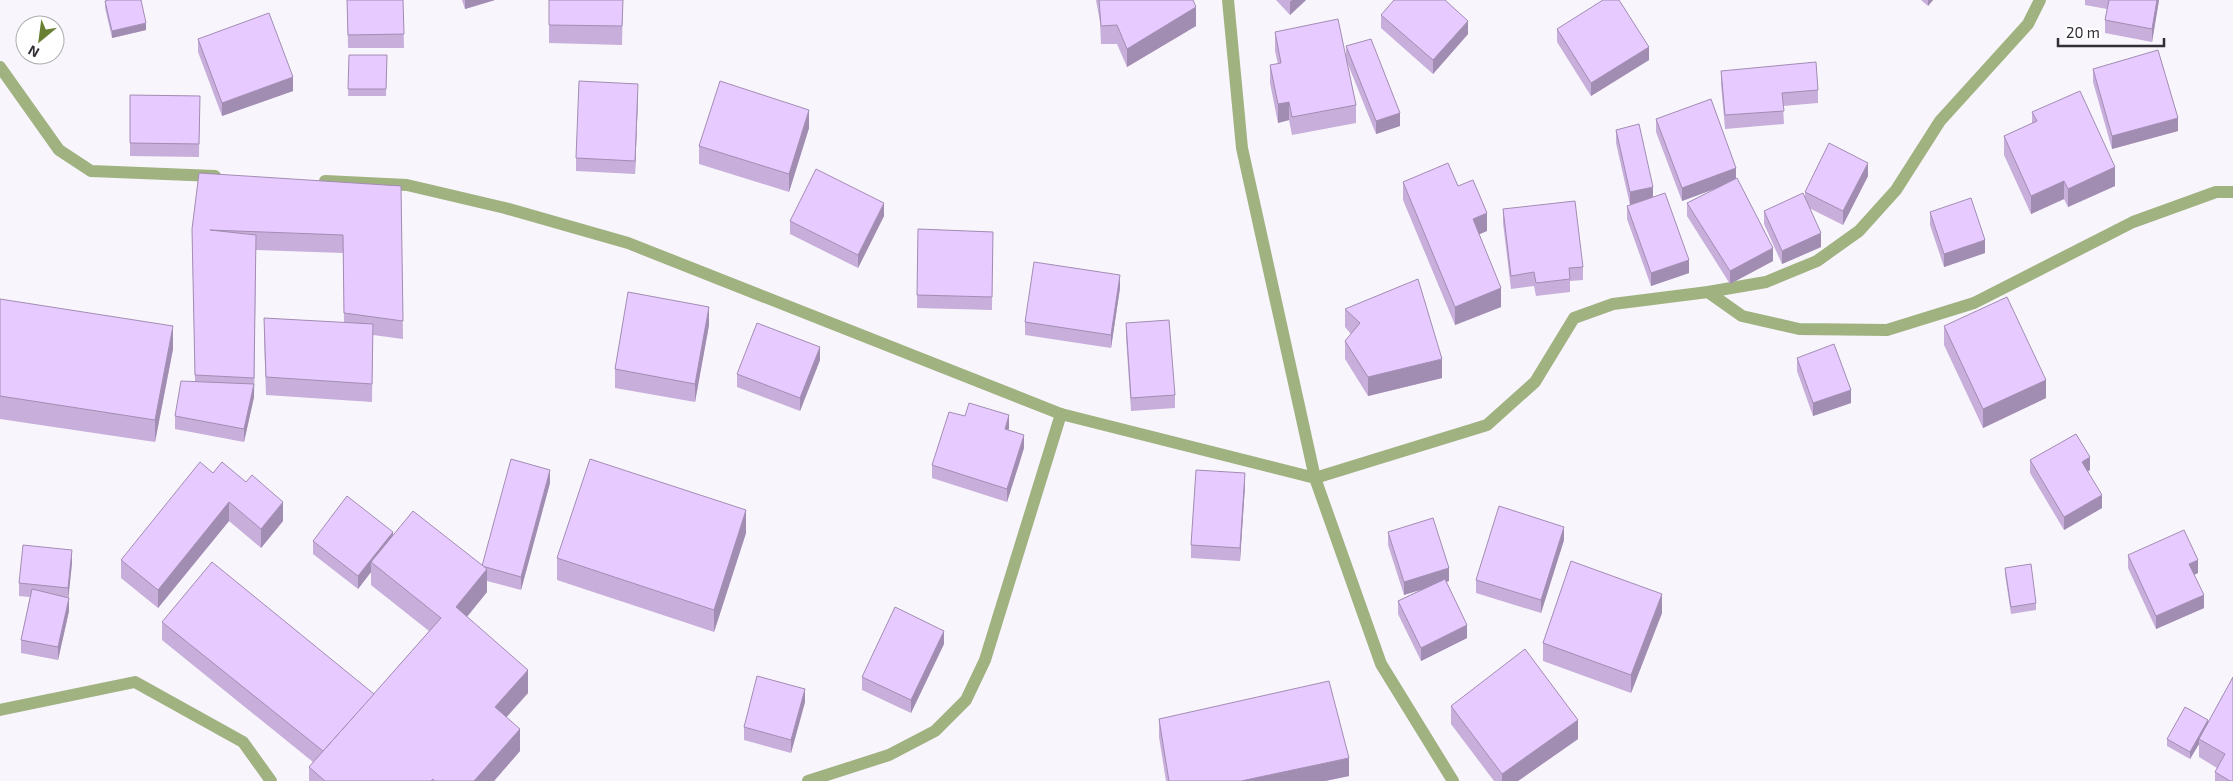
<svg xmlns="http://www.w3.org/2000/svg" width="2233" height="781" viewBox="0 0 2233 781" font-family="'Exo 2',sans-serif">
	<rect width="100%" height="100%" fill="#f9f5fd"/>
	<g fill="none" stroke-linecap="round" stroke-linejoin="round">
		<g stroke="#a0b280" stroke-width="12">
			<polyline points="1228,0 1242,148 1315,478 1381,664 1453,781"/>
			<polyline points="0,67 59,150 91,171 215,176"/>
			<polyline points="325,181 407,185 505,208 628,243 1061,414 1315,478 1487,425 1535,382 1574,318 1613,304 1708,292 1766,282 1817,261 1859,231 1896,190 1940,121 2028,24 2040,0"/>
			<polyline points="1708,292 1742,316 1799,329 1887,330 1974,303 2133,222 2216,192 2233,192"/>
			<polyline points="0,710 135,682 243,742 271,781"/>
			<polyline points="808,781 889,755 935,731 966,700 985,660 1061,414"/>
		</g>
	</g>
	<g fill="#c7aedb">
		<polygon points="347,0 403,0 404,48 348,48"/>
		<polygon points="462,0 495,0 465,9"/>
		<polygon points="549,0 623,0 622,45 549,43"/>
		<polygon points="1096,0 1193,0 1196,26 1127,67 1117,44 1101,44 1100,22"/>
		<polygon points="1276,0 1306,0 1290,15"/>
		<polygon points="1921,0 1933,0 1928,6"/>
		<polygon points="2085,0 2159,0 2152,42 2105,33 2105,20 2107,9 2085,5"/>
		<polygon points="105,1 146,30 112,38 105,8"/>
		<polygon points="1381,15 1468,34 1433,74 1381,28"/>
		<polygon points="1557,29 1649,60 1591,96 1557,42"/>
		<polygon points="1275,32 1346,56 1346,46 1400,126 1376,134 1347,62 1356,105 1356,123 1292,135 1289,120 1278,123 1270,83 1270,65 1278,64 1275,51"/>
		<polygon points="198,39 293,91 222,116 198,52"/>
		<polygon points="349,55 387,55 386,96 348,96"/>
		<polygon points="2093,69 2178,131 2112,149 2093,82"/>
		<polygon points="1721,71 1818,90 1818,103 1783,106 1784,124 1725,129 1721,84"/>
		<polygon points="130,95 200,96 199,157 130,156"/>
		<polygon points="638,97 635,174 576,171 576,158"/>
		<polygon points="2032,112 2115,186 2068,207 2064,199 2031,214 2004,155 2004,136 2032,123"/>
		<polygon points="1656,119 1736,178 1773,261 1730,284 1687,216 1687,203 1717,188 1682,201 1656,132"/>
		<polygon points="809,128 789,192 699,164 699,146"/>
		<polygon points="1616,130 1653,197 1689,273 1651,286 1627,219 1627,206 1630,205 1616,143"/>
		<polygon points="1868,176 1843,225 1809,208 1821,247 1782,264 1764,224 1764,211 1805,198 1805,192"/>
		<polygon points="1403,182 1458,186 1487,231 1479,234 1501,307 1455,325 1403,200"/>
		<polygon points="401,186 403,339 373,335 372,402 266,395 264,337 264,318 344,323 343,253 256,250 254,397 244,442 175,429 175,416 195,382 192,229"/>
		<polygon points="1503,209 1583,267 1583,280 1570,281 1570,292 1536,296 1534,286 1511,289 1503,223"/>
		<polygon points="1930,212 1985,253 1944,267 1930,225"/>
		<polygon points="884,216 858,268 790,234 790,221"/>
		<polygon points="918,229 993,232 992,310 917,308"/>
		<polygon points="1120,288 1111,348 1025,335 1025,322"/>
		<polygon points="0,299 173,349 155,442 0,419"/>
		<polygon points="1345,309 1442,378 1368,396 1345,359 1345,341 1351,334 1345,327"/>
		<polygon points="1126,323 1175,395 1175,408 1131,411 1126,337"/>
		<polygon points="709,325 695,402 615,388 615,369"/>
		<polygon points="1944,326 2046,398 1983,428 1944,345"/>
		<polygon points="1797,358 1851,403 1813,416 1797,371"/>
		<polygon points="820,360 800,411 737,387 737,374"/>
		<polygon points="965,416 1009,428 1008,430 1024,448 1007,502 932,478 932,465"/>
		<polygon points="2030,460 2090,470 2088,471 2102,508 2064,530 2030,473"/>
		<polygon points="213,473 283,521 261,548 229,521 158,608 121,578 121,560"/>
		<polygon points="550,483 521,590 487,581 487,592 467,617 528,693 506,717 520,751 494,781 309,781 309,767 313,762 162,640 162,622 374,694 429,631 371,585 371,572 358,589 313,554 313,541 393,536 482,566"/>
		<polygon points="1245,486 1240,561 1191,558 1191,545"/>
		<polygon points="1388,532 1449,581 1446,582 1467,638 1421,661 1398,614 1398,601 1422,589 1404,595 1388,545"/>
		<polygon points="746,533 714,632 557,580 557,558"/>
		<polygon points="1564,540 1541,613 1476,593 1476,580"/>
		<polygon points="2128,555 2198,573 2194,575 2204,608 2156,629 2128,568"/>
		<polygon points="72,563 68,598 69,611 58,660 21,653 21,640 30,597 19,596 19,583"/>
		<polygon points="2005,568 2036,603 2036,610 2011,614 2005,574"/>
		<polygon points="1662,613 1631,693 1543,661 1543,643"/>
		<polygon points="944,644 911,713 862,690 862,677"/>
		<polygon points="2233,677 2233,781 2215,781 2215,772 2217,768 2199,757 2199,744 2190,759 2167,746 2167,739 2208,722"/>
		<polygon points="805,702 791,753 744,740 744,727"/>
		<polygon points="1451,706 1578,739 1518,781 1494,781 1451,724"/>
		<polygon points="1159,719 1349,776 1325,781 1166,781 1159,737"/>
	</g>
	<g fill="#a28db2">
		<polygon points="465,0 495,0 465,9"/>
		<polygon points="1292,0 1306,0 1290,15 1290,2"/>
		<polygon points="1928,0 1933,0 1928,6"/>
		<polygon points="2157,0 2159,0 2152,42 2152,29"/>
		<polygon points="1196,7 1196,26 1127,67 1127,49"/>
		<polygon points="1468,21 1468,34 1433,74 1433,60"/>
		<polygon points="146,23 146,30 112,38 112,31"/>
		<polygon points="1649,47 1649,60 1591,96 1591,83"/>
		<polygon points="293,77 293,91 222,116 222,103"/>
		<polygon points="638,84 638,97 635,174 635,161"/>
		<polygon points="1289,102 1289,120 1278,123 1278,104"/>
		<polygon points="809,110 809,128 789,192 789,174"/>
		<polygon points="1400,113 1400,126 1376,134 1376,121"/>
		<polygon points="2178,118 2178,131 2112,149 2112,136"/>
		<polygon points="1868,163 1868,176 1843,225 1843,211"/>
		<polygon points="2115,167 2115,186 2068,207 2068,189"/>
		<polygon points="1736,168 1736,181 1682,201 1682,188"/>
		<polygon points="2064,181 2064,199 2031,214 2031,196"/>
		<polygon points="1653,187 1653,200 1630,206 1630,192"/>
		<polygon points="884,203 884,216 858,268 858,255"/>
		<polygon points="1487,213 1487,231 1473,237 1473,219"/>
		<polygon points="1821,233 1821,247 1782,264 1782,251"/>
		<polygon points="256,235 254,397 244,442 244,429 254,384"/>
		<polygon points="1985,240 1985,253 1944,267 1944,254"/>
		<polygon points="1773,248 1773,261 1730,284 1730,271"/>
		<polygon points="1689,260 1689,273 1651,286 1651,273"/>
		<polygon points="1120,275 1120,288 1111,348 1111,335"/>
		<polygon points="1501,288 1501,307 1455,325 1455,307"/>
		<polygon points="709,307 709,325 695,402 695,384"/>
		<polygon points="173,326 173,349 155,442 155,420"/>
		<polygon points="820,347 820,360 800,411 800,398"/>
		<polygon points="1442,359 1442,378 1368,396 1368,377"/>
		<polygon points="2046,380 2046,398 1983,428 1983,409"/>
		<polygon points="1851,390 1851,403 1813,416 1813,403"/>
		<polygon points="1009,415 1009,428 1005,442 1005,429"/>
		<polygon points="1024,435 1024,448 1007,502 1007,489"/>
		<polygon points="2090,457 2090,470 2082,475 2082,462"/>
		<polygon points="550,470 550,483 521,590 521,577"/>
		<polygon points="1245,473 1245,486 1240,561 1240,548"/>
		<polygon points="2102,495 2102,508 2064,530 2064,517"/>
		<polygon points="229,502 229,521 158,608 158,590"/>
		<polygon points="283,502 283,521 261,548 261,529"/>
		<polygon points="746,510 746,533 714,632 714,610"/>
		<polygon points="1564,527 1564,540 1541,613 1541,600"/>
		<polygon points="393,532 393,545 371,562 371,572 358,589 358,576"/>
		<polygon points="72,550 72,563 68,602 68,588"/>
		<polygon points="2198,560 2198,573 2189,577 2189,564"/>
		<polygon points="1449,568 1449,581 1404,595 1404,582"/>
		<polygon points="487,569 487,592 456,630 456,607"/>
		<polygon points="1662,594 1662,613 1631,693 1631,675"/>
		<polygon points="2204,595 2204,608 2156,629 2156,616"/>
		<polygon points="69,598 69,611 58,660 58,647"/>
		<polygon points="1467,625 1467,638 1421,661 1421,648"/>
		<polygon points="944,631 944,644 911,713 911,700"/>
		<polygon points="528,670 528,693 495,730 495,707"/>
		<polygon points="805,689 805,702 791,753 791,740"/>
		<polygon points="1578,720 1578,739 1518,781 1502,781 1502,774"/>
		<polygon points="2208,720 2208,727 2199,739 2199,744 2190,759 2190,752"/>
		<polygon points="520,729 520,751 494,781 474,781"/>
		<polygon points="1349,758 1349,776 1325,781 1241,781"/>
	</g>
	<g fill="#e7caff" stroke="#a28db2">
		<polygon points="108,0 141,0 146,23 112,31 105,1"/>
		<polygon points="347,0 403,0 404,34 348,35"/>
		<polygon points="549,0 623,0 622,26 549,25"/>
		<polygon points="1099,0 1193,0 1196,7 1127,49 1117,25 1101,26"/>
		<polygon points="1394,0 1445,0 1468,21 1433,60 1381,15"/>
		<polygon points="1603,0 1619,0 1649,47 1591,83 1557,29"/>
		<polygon points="2109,0 2157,0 2152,29 2105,20"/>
		<polygon points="269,13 293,77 222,103 198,39"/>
		<polygon points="1338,19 1356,105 1292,117 1289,102 1278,104 1270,65 1281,63 1275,32"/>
		<polygon points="1371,39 1400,113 1376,121 1346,46"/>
		<polygon points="2158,50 2178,118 2112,136 2093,69"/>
		<polygon points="349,55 387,55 386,89 348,89"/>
		<polygon points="1816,62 1818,90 1782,93 1784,111 1725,115 1721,71"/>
		<polygon points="579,81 638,84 635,161 576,158"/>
		<polygon points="720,81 809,110 789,174 699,146"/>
		<polygon points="2080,91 2115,167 2068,189 2064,181 2031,196 2004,136 2037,121 2032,112"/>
		<polygon points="130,95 200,96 199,144 130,143"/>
		<polygon points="1711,99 1736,168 1682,188 1656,119"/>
		<polygon points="1639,124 1653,187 1630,192 1616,130"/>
		<polygon points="1829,143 1868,163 1843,211 1805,192"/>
		<polygon points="1448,163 1458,186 1473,180 1487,213 1473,219 1501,288 1455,307 1403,182"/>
		<polygon points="816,169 884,203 858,255 790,221"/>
		<polygon points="199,173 401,186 403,321 344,313 343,235 210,230 256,235 254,378 195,375 192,229"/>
		<polygon points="1737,178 1773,248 1730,271 1687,203"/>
		<polygon points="1665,193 1689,260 1651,273 1627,206"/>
		<polygon points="1803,193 1821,233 1782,251 1764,211"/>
		<polygon points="1971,198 1985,240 1944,254 1930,212"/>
		<polygon points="1575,201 1583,267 1569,268 1570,279 1536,283 1534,272 1511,276 1503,209"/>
		<polygon points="918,229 993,232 992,297 917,295"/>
		<polygon points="1034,262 1120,275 1111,335 1025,322"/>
		<polygon points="1418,279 1442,359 1368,377 1345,341 1360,323 1345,309"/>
		<polygon points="628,292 709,307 695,384 615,369"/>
		<polygon points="2007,297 2046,380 1983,409 1944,326"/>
		<polygon points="0,299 173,326 155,420 0,396"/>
		<polygon points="264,318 373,324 372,384 266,377"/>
		<polygon points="1169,320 1175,395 1131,398 1126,323"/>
		<polygon points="757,323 820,347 800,398 737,374"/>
		<polygon points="1834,344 1851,390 1813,403 1797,358"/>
		<polygon points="181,381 254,384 244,429 175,416"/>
		<polygon points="969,403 1009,415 1005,429 1024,435 1007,489 932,465 949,412 965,416"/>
		<polygon points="2076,434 2090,457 2082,462 2102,495 2064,517 2030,460"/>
		<polygon points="511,459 550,470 521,577 482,566"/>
		<polygon points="590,459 746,510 714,610 557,558"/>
		<polygon points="200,462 213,473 222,462 246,482 252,475 283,502 261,529 229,502 158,590 121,560"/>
		<polygon points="1196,470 1245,473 1240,548 1191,545"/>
		<polygon points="347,496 393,532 358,576 313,541"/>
		<polygon points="1499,506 1564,527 1541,600 1476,580"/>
		<polygon points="413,511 487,569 456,607 528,670 495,707 520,729 474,781 434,781 433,779 431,781 325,781 309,767 441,618 371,562"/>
		<polygon points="1433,518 1449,568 1404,582 1388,532"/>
		<polygon points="2184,530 2198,560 2189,564 2204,595 2156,616 2128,555"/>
		<polygon points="23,545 72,550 68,588 19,583"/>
		<polygon points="1571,561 1662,594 1631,675 1543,643"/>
		<polygon points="212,562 374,694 323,751 162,622"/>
		<polygon points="2031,564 2036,603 2011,607 2005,568"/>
		<polygon points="1445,579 1467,625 1421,648 1398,601"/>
		<polygon points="32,589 69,598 58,647 21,640"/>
		<polygon points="895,607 944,631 911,700 862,677"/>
		<polygon points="1525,649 1578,720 1502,774 1451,706"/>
		<polygon points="757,676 805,689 791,740 744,727"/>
		<polygon points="2233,677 2233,781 2230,781 2215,772 2225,754 2199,739"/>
		<polygon points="1329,681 1349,758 1241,781 1169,781 1159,719"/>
		<polygon points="2185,707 2208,720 2190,752 2167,739"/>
	</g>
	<g transform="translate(40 40) rotate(209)"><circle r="24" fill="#ffffff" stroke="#adacaf"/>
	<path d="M0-4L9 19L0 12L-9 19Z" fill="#698032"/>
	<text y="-8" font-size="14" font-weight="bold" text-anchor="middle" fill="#332f36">N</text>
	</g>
	<path d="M2058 38v8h106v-8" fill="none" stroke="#332f36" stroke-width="2.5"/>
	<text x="2066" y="38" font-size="15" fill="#332f36" stroke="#ffffff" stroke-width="4" paint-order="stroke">20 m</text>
</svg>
